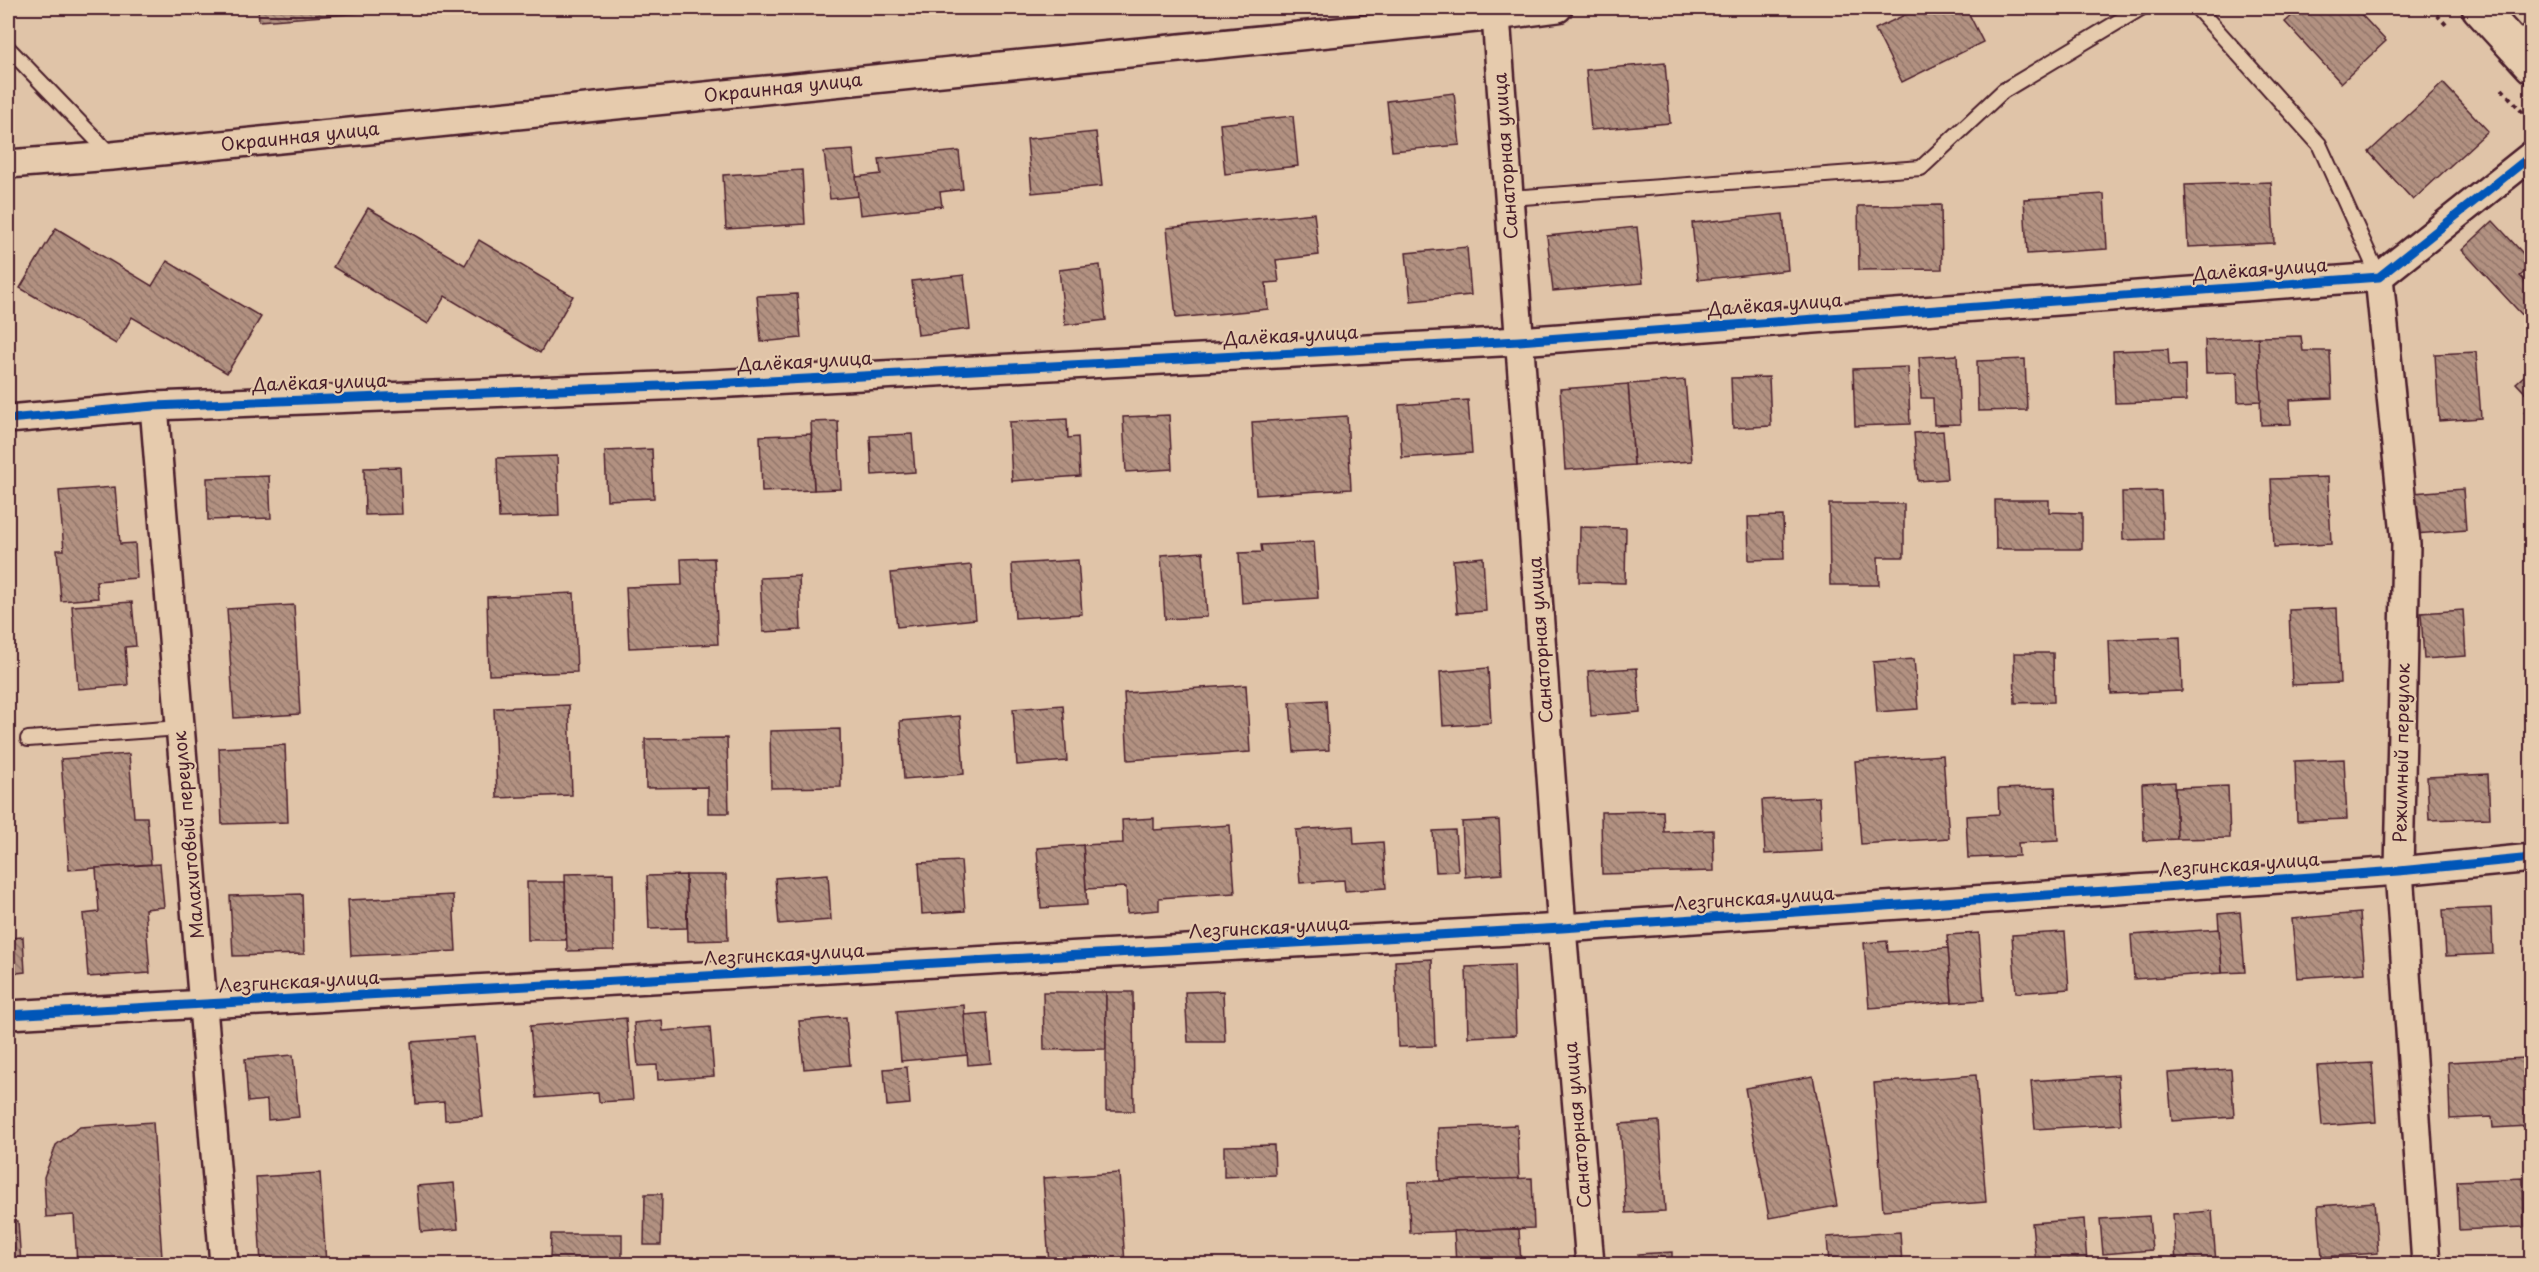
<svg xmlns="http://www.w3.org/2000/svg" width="2539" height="1272" viewBox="0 0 2539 1272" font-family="'Playpen Sans',sans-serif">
	<defs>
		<pattern id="building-back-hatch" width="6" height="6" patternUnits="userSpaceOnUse" patternTransform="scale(1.5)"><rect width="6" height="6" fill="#b29181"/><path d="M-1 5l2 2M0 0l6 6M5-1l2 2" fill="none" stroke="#93766a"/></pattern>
	</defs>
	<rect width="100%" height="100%" fill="#e0c4a8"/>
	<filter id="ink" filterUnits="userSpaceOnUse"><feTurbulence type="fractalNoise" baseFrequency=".0167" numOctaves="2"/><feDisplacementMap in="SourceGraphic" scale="12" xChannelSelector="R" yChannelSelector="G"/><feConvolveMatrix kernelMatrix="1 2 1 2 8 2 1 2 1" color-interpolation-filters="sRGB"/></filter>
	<g filter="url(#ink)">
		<g fill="url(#building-back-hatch)" stroke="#4a1f2b" stroke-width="1.5">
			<polygon points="258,8 428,8 259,21"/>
			<polygon points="1919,8 1966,8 1983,42 1902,82 1875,29"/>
			<polygon points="2301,8 2355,8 2386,41 2341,83 2285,22"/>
			<polygon points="1665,63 1670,123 1591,130 1586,70"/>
			<polygon points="2443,83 2488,131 2413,200 2369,152"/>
			<polygon points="1454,93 1460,145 1392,151 1387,101"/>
			<polygon points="1293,116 1298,166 1225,174 1220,124"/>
			<polygon points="1096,132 1102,186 1032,193 1027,139"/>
			<polygon points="853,150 859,196 830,199 824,152"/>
			<polygon points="959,151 963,189 940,192 942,206 860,215 856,177 881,174 879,159"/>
			<polygon points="802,170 805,224 726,229 723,175"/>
			<polygon points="2271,182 2274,243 2188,247 2185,185"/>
			<polygon points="2104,194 2107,249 2027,254 2024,199"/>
			<polygon points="1941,205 1942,269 1859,270 1858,206"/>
			<polygon points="368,208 465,265 479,240 573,296 540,353 445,296 428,324 333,267"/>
			<polygon points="1314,213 1319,255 1276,260 1279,282 1266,283 1268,309 1176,318 1167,228"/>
			<polygon points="1783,214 1788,270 1698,280 1692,223"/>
			<polygon points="2493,221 2532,263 2532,266 2520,276 2532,288 2532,314 2526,319 2462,250"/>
			<polygon points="1637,227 1643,283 1553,291 1547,236"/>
			<polygon points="56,228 152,286 167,261 261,317 227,373 132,317 116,344 20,288"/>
			<polygon points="1467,247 1471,295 1411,301 1406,253"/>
			<polygon points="1100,265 1106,320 1065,325 1059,270"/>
			<polygon points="964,275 970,329 918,335 912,281"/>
			<polygon points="797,294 801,338 761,342 757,296"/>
			<polygon points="2301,336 2303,351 2330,351 2332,398 2290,400 2291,424 2261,425 2258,337"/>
			<polygon points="2258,337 2261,401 2238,402 2237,372 2206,373 2205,340"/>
			<polygon points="2168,349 2169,366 2185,365 2186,401 2115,403 2113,351"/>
			<polygon points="2476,352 2481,418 2439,421 2435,354"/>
			<polygon points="1957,355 1960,424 1934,425 1933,398 1921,398 1919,357"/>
			<polygon points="2025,359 2027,410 1978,411 1977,361"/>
			<polygon points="1908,367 1910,424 1855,426 1853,369"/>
			<polygon points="2532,369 2532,400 2516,383"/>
			<polygon points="1769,377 1771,426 1733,428 1731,378"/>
			<polygon points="1685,380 1692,461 1634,465 1628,384"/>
			<polygon points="1628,384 1634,465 1565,470 1560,389"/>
			<polygon points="1468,400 1472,453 1402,458 1399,405"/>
			<polygon points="2532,405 2532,419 2524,412"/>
			<polygon points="1169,415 1172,469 1126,472 1123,417"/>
			<polygon points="1347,416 1351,489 1256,495 1252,422"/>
			<polygon points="1067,419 1068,438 1078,437 1080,476 1012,481 1009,422"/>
			<polygon points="838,421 841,489 814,490 811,422"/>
			<polygon points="1943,431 1947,479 1918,481 1914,433"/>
			<polygon points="811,434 814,490 762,492 760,436"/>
			<polygon points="912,434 915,472 872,475 870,436"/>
			<polygon points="652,449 654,498 607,500 605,451"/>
			<polygon points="557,456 559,516 499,518 497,458"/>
			<polygon points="400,467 402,514 365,515 364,468"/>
			<polygon points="269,476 271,518 208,520 207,478"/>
			<polygon points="2328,477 2331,544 2274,547 2271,479"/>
			<polygon points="115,487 120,544 135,543 137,578 96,581 98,598 61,601 57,550 64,550 59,491"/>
			<polygon points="2463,489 2466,530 2415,534 2413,493"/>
			<polygon points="2161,491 2163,539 2123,540 2122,492"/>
			<polygon points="1995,500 2049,500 2049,512 2082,513 2082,549 1996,549"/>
			<polygon points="1829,504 1904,504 1904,557 1878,557 1879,585 1830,585"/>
			<polygon points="1783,516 1784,559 1749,560 1748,517"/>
			<polygon points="1580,527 1626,528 1625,583 1579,582"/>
			<polygon points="1314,542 1318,598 1242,603 1239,553 1262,552 1261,545"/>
			<polygon points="1203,552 1207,617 1165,619 1161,555"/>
			<polygon points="1483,557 1486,611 1457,613 1453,560"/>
			<polygon points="714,558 718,644 629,648 626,587 682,585 681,559"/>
			<polygon points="1078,560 1082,614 1015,618 1012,564"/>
			<polygon points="971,565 976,619 897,627 891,573"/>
			<polygon points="799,576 801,630 763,632 760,578"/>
			<polygon points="574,593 577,672 489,675 487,597"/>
			<polygon points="132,602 136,646 125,647 128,685 78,689 72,606"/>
			<polygon points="294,605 300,714 234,718 227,609"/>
			<polygon points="2337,608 2340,683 2292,685 2289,610"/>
			<polygon points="2463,610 2466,656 2424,659 2421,613"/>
			<polygon points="2180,637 2182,691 2111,694 2109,640"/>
			<polygon points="2014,653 2053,653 2054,702 2015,703"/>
			<polygon points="1914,659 1918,709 1877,712 1873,662"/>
			<polygon points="1488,668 1491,723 1443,726 1440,672"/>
			<polygon points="1637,668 1640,712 1591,716 1588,671"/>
			<polygon points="1246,685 1250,752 1128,760 1124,693"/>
			<polygon points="1326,700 1329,750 1294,752 1290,702"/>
			<polygon points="569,705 572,795 497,798 494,708"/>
			<polygon points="1063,705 1067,761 1017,765 1013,709"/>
			<polygon points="960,716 964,774 904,779 900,721"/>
			<polygon points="840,729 841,787 771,788 770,731"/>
			<polygon points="727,738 729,813 708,813 708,787 646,788 645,739"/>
			<polygon points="285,745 288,822 222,824 219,748"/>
			<polygon points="129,754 134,817 147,817 151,864 69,870 61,759"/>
			<polygon points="1943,755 1949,838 1861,844 1855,761"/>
			<polygon points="2344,759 2347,819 2297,821 2295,761"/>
			<polygon points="2488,774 2490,818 2429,820 2427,777"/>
			<polygon points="2175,782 2177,839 2144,841 2142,784"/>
			<polygon points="2228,786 2230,838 2177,839 2175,788"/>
			<polygon points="2055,787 2058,841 2018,843 2019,856 1968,858 1966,816 1999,814 1998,789"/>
			<polygon points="1819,797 1822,851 1765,854 1762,800"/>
			<polygon points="1663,811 1664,832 1713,830 1714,871 1602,874 1601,812"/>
			<polygon points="1154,818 1154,830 1230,825 1235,893 1159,898 1159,910 1127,913 1126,887 1086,889 1083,845 1123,843 1122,820"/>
			<polygon points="1499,820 1502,874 1465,877 1462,822"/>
			<polygon points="1353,826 1354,844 1383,842 1386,888 1345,891 1344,880 1300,883 1296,830"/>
			<polygon points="1455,830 1458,871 1436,872 1433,831"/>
			<polygon points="1083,845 1087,905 1041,908 1037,848"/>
			<polygon points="961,861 965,911 922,914 919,863"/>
			<polygon points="160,864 164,907 145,909 150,973 88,977 83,914 99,912 96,868"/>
			<polygon points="613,873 614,950 567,951 565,874"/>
			<polygon points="828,874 831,920 779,924 775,878"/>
			<polygon points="686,875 687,928 649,929 647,876"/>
			<polygon points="686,875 726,875 728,940 688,941"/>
			<polygon points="527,882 565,882 566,940 528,940"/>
			<polygon points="302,894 304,954 233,956 230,896"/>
			<polygon points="453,895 456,951 351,956 348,900"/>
			<polygon points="2491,908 2493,954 2446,956 2443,910"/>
			<polygon points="2240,912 2245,972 2222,973 2218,914"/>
			<polygon points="2360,913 2365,973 2297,978 2292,919"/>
			<polygon points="2219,929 2222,973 2134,979 2131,935"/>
			<polygon points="2065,932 2069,989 2016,993 2012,935"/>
			<polygon points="1979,933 1984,1000 1952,1002 1947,935"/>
			<polygon points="23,937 25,972 8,974 8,938"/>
			<polygon points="1887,941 1888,952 1948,948 1952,1002 1869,1008 1864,943"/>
			<polygon points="1432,959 1435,1046 1398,1047 1395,961"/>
			<polygon points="1514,965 1516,1035 1468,1037 1466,967"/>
			<polygon points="1223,991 1225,1042 1188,1042 1185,992"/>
			<polygon points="1043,992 1106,992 1106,1049 1044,1050"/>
			<polygon points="1106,992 1133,992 1134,1111 1106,1111"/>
			<polygon points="964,1005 968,1055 901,1061 897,1011"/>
			<polygon points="987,1013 991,1063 968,1065 964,1015"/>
			<polygon points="846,1017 850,1065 804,1069 799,1021"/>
			<polygon points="626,1018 633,1100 599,1102 598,1093 537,1098 530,1026"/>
			<polygon points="662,1020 663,1031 710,1027 714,1076 658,1080 657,1065 638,1066 634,1023"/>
			<polygon points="475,1037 483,1117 445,1120 444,1102 416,1104 411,1042"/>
			<polygon points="293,1055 299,1117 268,1120 267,1100 248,1102 245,1059"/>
			<polygon points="2525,1058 2528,1126 2493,1128 2492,1117 2450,1119 2448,1062"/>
			<polygon points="2372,1063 2376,1122 2322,1126 2317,1066"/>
			<polygon points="907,1067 910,1104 887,1106 884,1069"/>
			<polygon points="2231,1069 2234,1117 2172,1121 2168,1073"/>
			<polygon points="1976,1075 1986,1202 1883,1210 1874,1083"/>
			<polygon points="2118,1075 2121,1124 2035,1129 2031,1081"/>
			<polygon points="1813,1076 1837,1206 1769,1218 1745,1088"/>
			<polygon points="1659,1121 1665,1211 1626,1213 1620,1124"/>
			<polygon points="153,1122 162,1258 77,1264 74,1215 46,1217 44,1177 56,1145 80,1127"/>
			<polygon points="1517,1125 1519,1179 1440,1181 1438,1128"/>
			<polygon points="1274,1145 1275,1175 1224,1177 1224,1146"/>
			<polygon points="320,1173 326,1264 261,1264 256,1177"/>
			<polygon points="1119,1173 1125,1264 1049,1264 1043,1178"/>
			<polygon points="1532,1178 1534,1228 1410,1233 1408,1182"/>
			<polygon points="2523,1178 2524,1227 2459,1230 2457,1181"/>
			<polygon points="454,1183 458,1229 421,1232 417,1186"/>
			<polygon points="645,1194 662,1194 661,1245 644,1245"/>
			<polygon points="2374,1202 2378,1253 2322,1257 2318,1206"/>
			<polygon points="2212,1211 2216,1263 2176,1264 2173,1214"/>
			<polygon points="2149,1216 2152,1250 2103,1254 2100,1219"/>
			<polygon points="2084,1219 2087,1264 2036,1264 2032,1223"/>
			<polygon points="8,1221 18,1221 21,1264 8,1264"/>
			<polygon points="1519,1229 1521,1264 1456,1264 1454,1231"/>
			<polygon points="1900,1232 1902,1264 1829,1264 1827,1237"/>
			<polygon points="551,1234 622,1234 622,1264 526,1264 526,1257 550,1258"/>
			<polygon points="1672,1252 1672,1264 1638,1264 1638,1254"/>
			<polygon points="1379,1259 1380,1264 1329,1264 1329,1262"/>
		</g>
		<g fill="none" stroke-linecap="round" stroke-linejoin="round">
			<defs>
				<g id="lane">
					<polyline points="2197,8 2319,144 2379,277"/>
					<polyline points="2513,46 2532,27"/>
					<polyline points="8,48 112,156"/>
					<polyline points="1510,198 1921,168 2003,91 2141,8"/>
					<polyline points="28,739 180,728"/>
				</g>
				<g id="street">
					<polyline points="1496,16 1562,928 1590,1264"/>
					<polyline points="8,164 112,156 1496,16 1558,8"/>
					<polyline points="2379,277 2406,544 2399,871 2426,1264"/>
					<polyline points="154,406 224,1264"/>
					<polyline points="8,419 154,406 712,384 1519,341 2379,277 2532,155"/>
					<polyline points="8,1015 1562,928 2399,871 2532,858"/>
				</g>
				<polyline id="secondary" points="2479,8 2532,66"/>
			</defs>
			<use href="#lane" stroke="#4a1f2b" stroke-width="18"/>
			<use href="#street" stroke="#4a1f2b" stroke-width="32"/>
			<use href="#secondary" stroke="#4a1f2b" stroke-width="38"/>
			<g stroke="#4a1f2b" stroke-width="4" stroke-dasharray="4.5 4.5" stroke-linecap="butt">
				<polyline points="2431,8 2448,27"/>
				<polyline points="2502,89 2532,123"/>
			</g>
			<use href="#lane" stroke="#e6cbad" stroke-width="14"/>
			<use href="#street" stroke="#e6cbad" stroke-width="27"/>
			<use href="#secondary" stroke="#e6cbad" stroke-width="33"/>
			<defs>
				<g id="cycleway">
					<polyline points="8,419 154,406 712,384 1519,341 2379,277 2532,155"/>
					<polyline points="8,1015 1562,928 2399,871 2532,858"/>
				</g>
			</defs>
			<use href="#cycleway" stroke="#e6cbad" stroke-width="13"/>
			<use href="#cycleway" stroke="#0057b8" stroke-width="9"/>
		</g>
	</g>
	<g text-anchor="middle" stroke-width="4.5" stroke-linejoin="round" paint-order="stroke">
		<g font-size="18" fill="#4a1f2b" stroke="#e6cbad">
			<text transform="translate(783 88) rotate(-6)" y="6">Окраинная улица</text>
			<text transform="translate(300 137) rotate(-6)" y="6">Окраинная улица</text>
			<text transform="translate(1506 156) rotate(-94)" y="6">Санаторная улица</text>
			<text transform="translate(2260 270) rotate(-4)" y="6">Далёкая улица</text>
			<text transform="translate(1775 305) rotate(-4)" y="6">Далёкая улица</text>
			<text transform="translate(1291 336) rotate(-3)" y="6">Далёкая улица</text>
			<text transform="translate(805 362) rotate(-3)" y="6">Далёкая улица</text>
			<text transform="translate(320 383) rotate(-2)" y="6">Далёкая улица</text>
			<text transform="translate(1541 640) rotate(-94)" y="6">Санаторная улица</text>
			<text transform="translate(2402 753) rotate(-89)" y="6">Режимный переулок</text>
			<text transform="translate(189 835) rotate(-95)" y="6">Малахитовый переулок</text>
			<text transform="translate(2239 865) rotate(-4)" y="6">Лезгинская улица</text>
			<text transform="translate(1754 899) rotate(-4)" y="6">Лезгинская улица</text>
			<text transform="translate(1269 928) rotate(-3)" y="6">Лезгинская улица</text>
			<text transform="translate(784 955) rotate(-3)" y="6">Лезгинская улица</text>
			<text transform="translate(299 982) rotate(-3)" y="6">Лезгинская улица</text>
			<text transform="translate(1578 1125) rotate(-95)" y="6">Санаторная улица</text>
		</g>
	</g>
	<rect width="2539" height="1272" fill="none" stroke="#e6cbad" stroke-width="30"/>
	<rect x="15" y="15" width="2509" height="1242" fill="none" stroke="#4a1f2b" stroke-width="2" filter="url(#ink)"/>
</svg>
